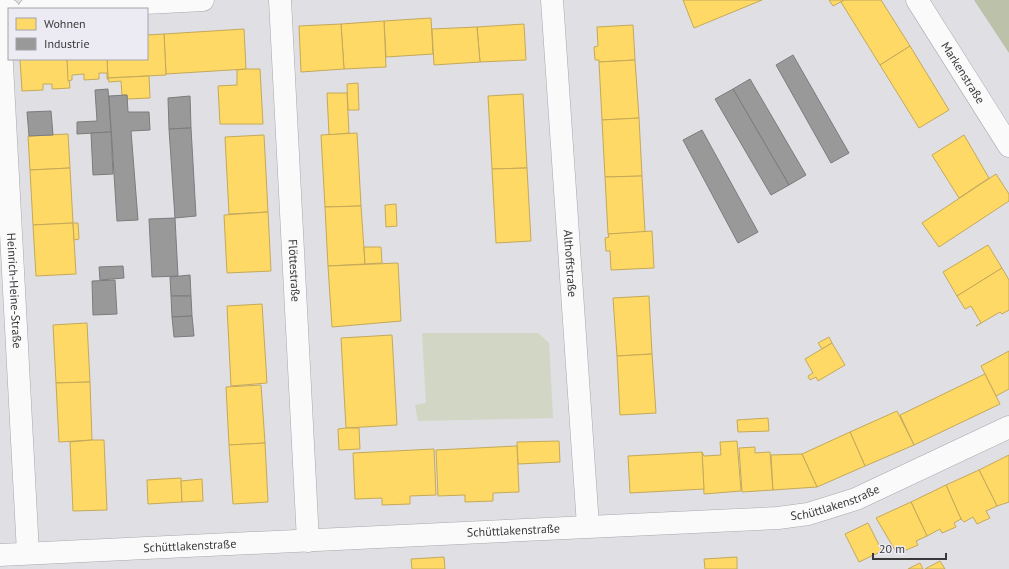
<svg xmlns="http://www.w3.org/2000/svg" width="1009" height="569" viewBox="0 0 1009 569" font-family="'PT Sans',sans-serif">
	<rect width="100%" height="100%" fill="#dfdfe4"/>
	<polygon fill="#d2d6c5" points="422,333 538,333 549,343 553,418 418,421 415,405 426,403"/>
	<polygon fill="#bcc1aa" points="974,0 1009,0 1009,53"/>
	<g fill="#ffd966" stroke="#c4a959">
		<polygon points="683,0 762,0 694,28"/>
		<polygon points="829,0 844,0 833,6"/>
		<polygon points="844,0 881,0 910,46 880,65 841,2"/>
		<polygon points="431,18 433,54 386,57 384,21"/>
		<polygon points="384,21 386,67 344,69 341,24"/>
		<polygon points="341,24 344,69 301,72 299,26"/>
		<polygon points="524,24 526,60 480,62 477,27"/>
		<polygon points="633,25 635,60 599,62 599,60 595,60 594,47 598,46 597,27"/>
		<polygon points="477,27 480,62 434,65 432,29"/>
		<polygon points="244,29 246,69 166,74 164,34"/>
		<polygon points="164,34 166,75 108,78 107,59 147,59 147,35"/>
		<polygon points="910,46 949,110 919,128 880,65"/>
		<polygon points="20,59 67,59 70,88 52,89 52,84 43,84 43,90 22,91"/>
		<polygon points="67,59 107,59 108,79 107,79 107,73 99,73 99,79 84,80 84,74 72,75 72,80 68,81"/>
		<polygon points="635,60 639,118 602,120 599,62"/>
		<polygon points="246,69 260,69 263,124 220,124 218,86 237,85 237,70"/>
		<polygon points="149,76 150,98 127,99 127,95 122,95 121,81 109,82 108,78"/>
		<polygon points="358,83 359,110 348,110 347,84"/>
		<polygon points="327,93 347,93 349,133 329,135"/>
		<polygon points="523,94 527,168 492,169 488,96"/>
		<polygon points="639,118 642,176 605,177 602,120"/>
		<polygon points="357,133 361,206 325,207 321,135"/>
		<polygon points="68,134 70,168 30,170 28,136"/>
		<polygon points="264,135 268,212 229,214 225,137"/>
		<polygon points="964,135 989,178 959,198 932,155"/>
		<polygon points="70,168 73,223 33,225 30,170"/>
		<polygon points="527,168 531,241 496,243 492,169"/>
		<polygon points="996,174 1009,194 1009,201 939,247 922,223"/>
		<polygon points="642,176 645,232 608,234 605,177"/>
		<polygon points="396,204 397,226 386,227 385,205"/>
		<polygon points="361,206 365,264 328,266 325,207"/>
		<polygon points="268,212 271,271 227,273 224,215"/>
		<polygon points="73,223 76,274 36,276 33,225"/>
		<polygon points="73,223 78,223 79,239 74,240"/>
		<polygon points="652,231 654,268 611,270 610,251 606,251 605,238 609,237 608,234"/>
		<polygon points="988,245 1002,268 957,296 943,272"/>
		<polygon points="364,247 381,247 382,263 365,264"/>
		<polygon points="398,263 401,321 332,327 328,266"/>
		<polygon points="1002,268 1009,280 1009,310 1002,314 1000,312 976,326 981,323 971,306 965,309 957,296"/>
		<polygon points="649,296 652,354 617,356 613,298"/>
		<polygon points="262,304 267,383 231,386 227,306"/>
		<polygon points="87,323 90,382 56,383 53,325"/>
		<polygon points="392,335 397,425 346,428 341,338"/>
		<polygon points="829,337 832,343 822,349 818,343"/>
		<polygon points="832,343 845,365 818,381 816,377 810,380 808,376 813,373 805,359"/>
		<polygon points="1009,351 1009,389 996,396 981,366"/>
		<polygon points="652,354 656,413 620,415 617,356"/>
		<polygon points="985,374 1000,404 914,445 900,415"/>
		<polygon points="90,382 92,440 59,442 56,383"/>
		<polygon points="261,385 265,443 229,445 226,387"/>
		<polygon points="897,411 914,445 865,466 850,432"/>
		<polygon points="768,418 769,431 738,432 737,420"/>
		<polygon points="346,428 359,428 360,449 339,450 338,429"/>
		<polygon points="850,432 865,466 817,487 802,454"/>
		<polygon points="92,440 104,440 107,510 73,511 70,442"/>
		<polygon points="559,441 560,462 518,464 517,442"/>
		<polygon points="737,441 741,491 704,494 702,452 704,456 721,455 720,442"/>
		<polygon points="265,443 268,502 233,504 229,445"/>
		<polygon points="517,446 519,492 493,493 493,501 465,502 465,495 438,496 436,450"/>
		<polygon points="755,447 755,453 770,452 773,490 742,492 739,448"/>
		<polygon points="434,449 436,495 410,496 410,504 382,505 382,498 355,499 353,453"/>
		<polygon points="702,452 704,489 630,493 628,456"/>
		<polygon points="802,454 817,487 773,490 771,455"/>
		<polygon points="1009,455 1009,502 997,506 979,470"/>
		<polygon points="979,470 997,506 986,511 990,518 977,524 973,517 964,522 961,519 946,485"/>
		<polygon points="181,478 182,502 148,504 147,480"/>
		<polygon points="202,479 203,501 182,502 181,481"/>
		<polygon points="946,485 961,519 954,523 956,527 942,533 940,529 927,536 911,502"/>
		<polygon points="911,502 927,536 916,541 918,545 904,551 902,547 895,550 876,518"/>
		<polygon points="868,523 882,551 859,562 845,534"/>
		<polygon points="444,557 445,569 412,569 411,559"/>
		<polygon points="737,557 737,569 705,569 704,559"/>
		<polygon points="940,561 945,569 925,569"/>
		<polygon points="920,563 923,569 908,569"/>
	</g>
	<g fill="#999" stroke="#7c7c7d">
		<polygon points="793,55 849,153 831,163 776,65"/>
		<polygon points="750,79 806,175 789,185 733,89"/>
		<polygon points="108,89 111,132 77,134 77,122 97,121 95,90"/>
		<polygon points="733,89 789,185 771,195 715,99"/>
		<polygon points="127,95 128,112 149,112 150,130 131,131 138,220 117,221 109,96"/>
		<polygon points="190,96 191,128 169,129 168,98"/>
		<polygon points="51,111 53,135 29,136 27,112"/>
		<polygon points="191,128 196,216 175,218 169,129"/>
		<polygon points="702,130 758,232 738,243 683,140"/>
		<polygon points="111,132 113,174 93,175 91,133"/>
		<polygon points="175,218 178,276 152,277 149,219"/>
		<polygon points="123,266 124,278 100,280 99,267"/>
		<polygon points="190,275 191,296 171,296 170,277"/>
		<polygon points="115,280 117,314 93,315 92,281"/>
		<polygon points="171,296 191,296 192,316 172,317"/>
		<polygon points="192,316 194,336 174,337 172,317"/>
	</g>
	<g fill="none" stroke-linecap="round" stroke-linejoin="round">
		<defs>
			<g id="minor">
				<path id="s1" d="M280,0l28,541"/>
				<path id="s2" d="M552,0l36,526"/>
				<path id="s3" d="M917,0l92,146"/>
				<polyline points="29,9 203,0"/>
				<polyline points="0,11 9,10"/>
				<path id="s4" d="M0,27l28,526"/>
				<path id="s5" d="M0,555l778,-37 30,-4 48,-15 153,-72"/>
			</g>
		</defs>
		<use href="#minor" stroke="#a8a8ab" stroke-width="23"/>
		<use href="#minor" stroke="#fafafb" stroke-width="22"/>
	</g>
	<g text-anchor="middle" stroke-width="4" stroke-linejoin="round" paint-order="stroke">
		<g font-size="12" fill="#39393b" stroke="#ecebf3">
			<text dy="4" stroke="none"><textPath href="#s3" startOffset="86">Markenstraße</textPath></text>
			<text dy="4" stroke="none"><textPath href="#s2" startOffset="264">Althoffstraße</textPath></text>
			<text dy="4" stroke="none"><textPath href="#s1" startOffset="271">Flöttestraße</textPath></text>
			<text dy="4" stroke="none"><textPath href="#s4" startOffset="264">Heinrich-Heine-Straße</textPath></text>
			<text dy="4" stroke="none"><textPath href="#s5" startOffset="838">Schüttlakenstraße</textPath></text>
			<text dy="4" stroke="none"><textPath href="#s5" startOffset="514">Schüttlakenstraße</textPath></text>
			<text dy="4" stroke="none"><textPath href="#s5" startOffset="190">Schüttlakenstraße</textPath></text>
		</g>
	</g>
	<rect x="8" y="8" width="140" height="52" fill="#ecebf3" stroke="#a4a4a9"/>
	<rect x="16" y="18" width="20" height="12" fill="#ffd966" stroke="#a4a4a9"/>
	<text x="44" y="28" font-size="12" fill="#39393b">Wohnen</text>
	<rect x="16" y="38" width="20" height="12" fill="#999999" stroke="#a4a4a9"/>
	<text x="44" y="48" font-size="12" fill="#39393b">Industrie</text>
	<path d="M873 553v6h73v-6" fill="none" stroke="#39393b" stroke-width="2"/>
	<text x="879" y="553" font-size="12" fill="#39393b" stroke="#ecebf3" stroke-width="3" paint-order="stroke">20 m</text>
</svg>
